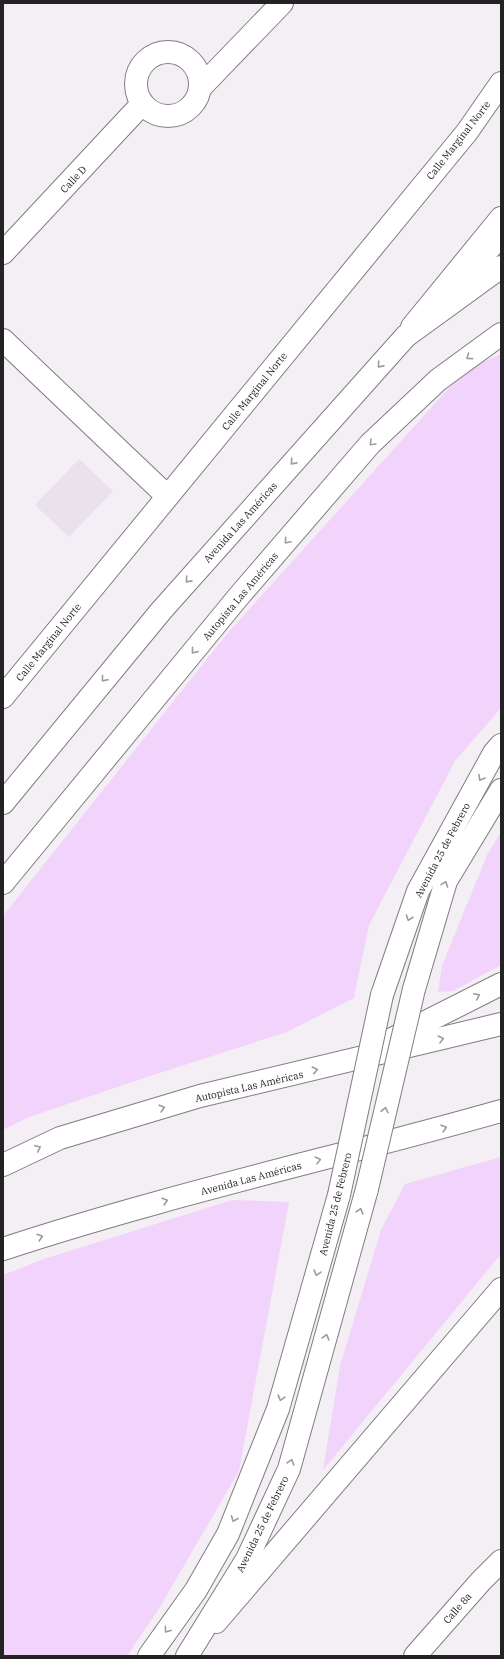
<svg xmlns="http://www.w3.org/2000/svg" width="504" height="1659" viewBox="0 0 504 1659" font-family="'IBM Plex Serif',serif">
	<rect width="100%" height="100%" fill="#f3eff4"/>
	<polygon fill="#e9e1eb" points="79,459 113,491 69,537 35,505"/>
	<g fill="#f2d3fb">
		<polygon points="501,354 501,708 455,761 369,925 354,998 287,1032 150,1076 29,1117 3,1130 3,916 226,635 466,369"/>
		<polygon points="501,832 501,965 453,991 438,992 442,966 487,855"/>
		<polygon points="501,1157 501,1254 323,1470 340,1366 381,1230 405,1184"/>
		<polygon points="232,1200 289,1202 239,1471 160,1607 127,1656 3,1656 3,1275 44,1259"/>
	</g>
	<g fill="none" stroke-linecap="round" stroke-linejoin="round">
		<defs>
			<g id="street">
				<circle cx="168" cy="84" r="32"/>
				<polyline points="201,87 282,3"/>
				<polyline points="3,253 142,104"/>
				<polyline points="3,340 167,496"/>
				<polyline points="3,697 467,132 501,83"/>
				<polyline points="216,1622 501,1289"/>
				<polyline points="415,1656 481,1581 501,1561"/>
			</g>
			<polyline id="secondary" points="412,327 501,218"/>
			<g id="primary">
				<polyline points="445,295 501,236"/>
				<polyline points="3,803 161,611 406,336 501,267"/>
				<polyline points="414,989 446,881 501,790"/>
				<polyline points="382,995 418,891 494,753 501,745"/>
				<path d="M3,1249c164,-54 332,-91 498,-138"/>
				<polyline points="149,1656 196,1590 228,1534 278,1409 339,1195"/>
				<polyline points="187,1656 247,1559 289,1469 367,1189"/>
			</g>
			<g id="highway">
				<polyline points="3,883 239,596 370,444 438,380 501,334"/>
				<polyline points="390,1040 501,984"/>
				<polyline points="3,1165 60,1138 200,1096 501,1024"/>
			</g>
		</defs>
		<use href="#street" stroke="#807d81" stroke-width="24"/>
		<use href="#secondary" stroke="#807d81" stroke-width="24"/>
		<use href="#primary" stroke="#807d81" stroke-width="24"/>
		<use href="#highway" stroke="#807d81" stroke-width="24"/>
		<use href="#street" stroke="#fff" stroke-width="22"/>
		<use href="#secondary" stroke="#fff" stroke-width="22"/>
		<use href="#primary" stroke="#fff" stroke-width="22"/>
		<use href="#highway" stroke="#fff" stroke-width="22"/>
		<defs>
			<g id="primary-bridge">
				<polyline points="367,1189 414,989"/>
				<polyline points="339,1195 382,995"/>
			</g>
		</defs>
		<use href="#primary-bridge" stroke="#807d81" stroke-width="24" stroke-linecap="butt"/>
		<use href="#primary-bridge" stroke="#fff" stroke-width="22"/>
	</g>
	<defs><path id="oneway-chevron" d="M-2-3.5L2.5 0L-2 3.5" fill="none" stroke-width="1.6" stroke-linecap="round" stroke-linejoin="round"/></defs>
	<g stroke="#9c9c9c">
		<use href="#oneway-chevron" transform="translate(469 357) rotate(144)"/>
		<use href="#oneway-chevron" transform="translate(380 365) rotate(132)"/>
		<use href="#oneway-chevron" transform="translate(372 443) rotate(135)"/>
		<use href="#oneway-chevron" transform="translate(293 462) rotate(132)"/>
		<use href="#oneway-chevron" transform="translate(287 541) rotate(131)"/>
		<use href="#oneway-chevron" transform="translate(188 580) rotate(132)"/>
		<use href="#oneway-chevron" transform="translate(194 651) rotate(129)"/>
		<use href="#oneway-chevron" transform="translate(104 679) rotate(129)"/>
		<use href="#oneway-chevron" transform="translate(481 778) rotate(119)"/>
		<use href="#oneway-chevron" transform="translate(445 884) rotate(-70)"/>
		<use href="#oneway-chevron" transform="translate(409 918) rotate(109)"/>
		<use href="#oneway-chevron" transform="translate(477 996) rotate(-27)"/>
		<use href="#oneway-chevron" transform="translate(441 1039) rotate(-14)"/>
		<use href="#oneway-chevron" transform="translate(315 1070) rotate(-13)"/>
		<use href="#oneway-chevron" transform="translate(162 1108) rotate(-17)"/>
		<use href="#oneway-chevron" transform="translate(385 1110) rotate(-77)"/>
		<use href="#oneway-chevron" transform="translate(444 1128) rotate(-16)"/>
		<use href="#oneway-chevron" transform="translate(38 1148) rotate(-25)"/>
		<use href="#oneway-chevron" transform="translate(318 1160) rotate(-14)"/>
		<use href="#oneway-chevron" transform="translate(165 1201) rotate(-16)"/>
		<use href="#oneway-chevron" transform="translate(360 1211) rotate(-74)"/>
		<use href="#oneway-chevron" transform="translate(40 1237) rotate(-18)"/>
		<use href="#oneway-chevron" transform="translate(317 1273) rotate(106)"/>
		<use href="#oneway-chevron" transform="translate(326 1337) rotate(-74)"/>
		<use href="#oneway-chevron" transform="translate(281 1398) rotate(106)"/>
		<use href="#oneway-chevron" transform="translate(291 1462) rotate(-74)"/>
		<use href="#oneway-chevron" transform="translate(234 1519) rotate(112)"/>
		<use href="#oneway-chevron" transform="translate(167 1630) rotate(126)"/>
	</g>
	<g text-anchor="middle" stroke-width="4" stroke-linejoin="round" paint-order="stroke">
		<g font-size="10" fill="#242324" stroke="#fefeff">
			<text transform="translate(458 140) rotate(-52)" y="4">Calle Marginal Norte</text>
			<text transform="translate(73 179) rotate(-47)" y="4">Calle D</text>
			<text transform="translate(254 391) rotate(-51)" y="4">Calle Marginal Norte</text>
			<text transform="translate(240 522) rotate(-48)" y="4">Avenida Las Américas</text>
			<text transform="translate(240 596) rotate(-50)" y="4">Autopista Las Américas</text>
			<text transform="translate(48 642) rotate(-51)" y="4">Calle Marginal Norte</text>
			<text transform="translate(442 850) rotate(-62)" y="4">Avenida 25 de Febrero</text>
			<text transform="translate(249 1086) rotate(-13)" y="4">Autopista Las Américas</text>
			<text transform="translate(251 1178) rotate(-15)" y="4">Avenida Las Américas</text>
			<text transform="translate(335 1204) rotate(-76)" y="4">Avenida 25 de Febrero</text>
			<text transform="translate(262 1524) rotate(-64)" y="4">Avenida 25 de Febrero</text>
			<text transform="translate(457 1608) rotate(-49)" y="4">Calle 8a</text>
		</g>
	</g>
	<rect width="504" height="1659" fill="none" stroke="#242324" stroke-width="8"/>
</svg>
